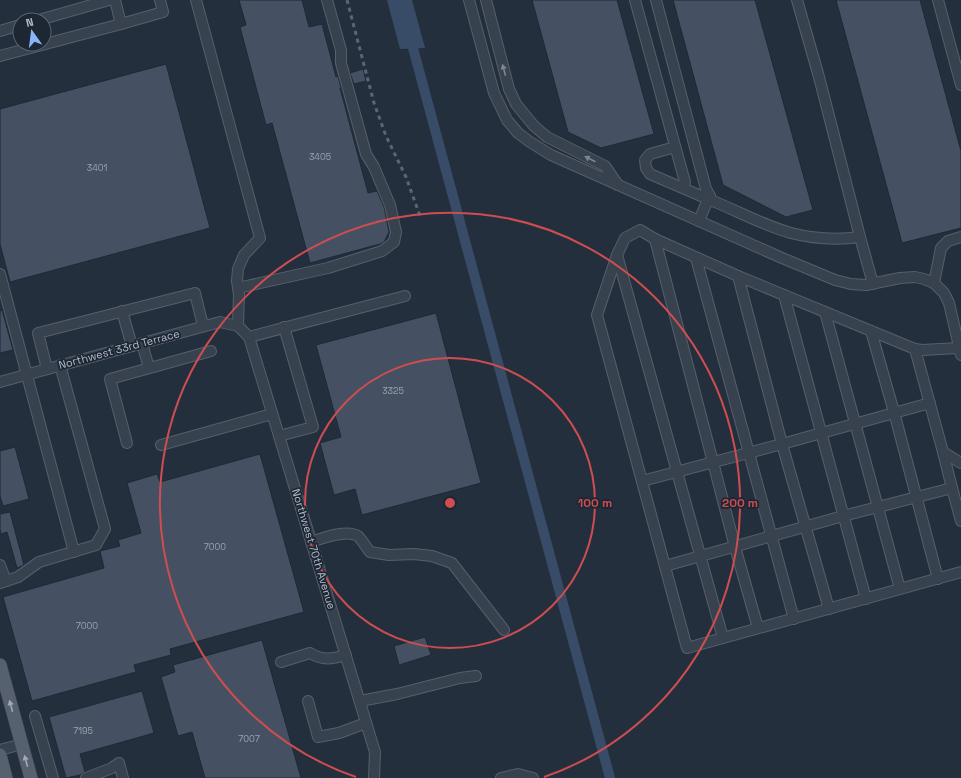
<svg xmlns="http://www.w3.org/2000/svg" width="961" height="778" viewBox="0 0 961 778" font-family="'Space Grotesk',sans-serif">
	<rect width="100%" height="100%" fill="#242f3e"/>
	<polygon fill="#394c67" points="387,0 412,0 425,48 400,49"/>
	<g fill="none" stroke-linecap="round" stroke-linejoin="round">
		<polyline stroke="#394c67" stroke-width="10" points="410,37 610,778"/>
	</g>
	<g fill="#455162" stroke="#1f2835">
		<polygon points="239,0 302,0 309,27 322,24 336,77 338,76 341,88 340,88 368,193 377,191 384,207 389,232 384,242 380,244 310,263 272,123 266,125 240,27 246,25"/>
		<polygon points="532,0 617,0 654,134 601,148 568,132"/>
		<polygon points="673,0 755,0 813,210 786,217 723,185"/>
		<polygon points="836,0 920,0 961,151 961,228 902,243"/>
		<polygon points="166,64 210,228 10,282 0,244 0,109"/>
		<polygon points="363,69 366,81 354,84 350,73"/>
		<polygon points="2,310 13,350 0,353 0,311"/>
		<polygon points="436,313 481,483 362,515 355,489 334,495 324,458 320,443 341,437 316,345"/>
		<polygon points="15,447 29,499 3,506 0,496 0,451"/>
		<polygon points="260,454 304,612 170,649 171,655 134,665 136,672 32,701 3,597 104,568 100,551 120,546 118,540 141,533 127,483 157,474 160,482"/>
		<polygon points="10,512 24,565 17,568 7,532 1,534 0,529 0,514"/>
		<polygon points="425,637 431,655 399,665 394,646"/>
		<polygon points="262,640 301,778 205,778 192,732 178,736 161,677 175,672 173,665"/>
		<polygon points="142,691 154,733 80,754 85,772 80,775 66,778 49,717"/>
	</g>
	<g fill="none" stroke-linecap="round" stroke-linejoin="round">
		<defs>
			<g id="minor">
				<polyline points="196,0 260,238 244,255 238,269 237,281 239,294 238,326"/>
				<polyline points="469,0 494,93 507,120 518,133 530,142 551,155 782,258 835,280 851,284 866,285 900,278 915,277 924,279 934,283 944,293 949,303 961,355"/>
				<polyline points="486,0 509,89 516,104 534,126 547,137 605,166 618,185"/>
				<polyline points="635,0 685,182 683,187"/>
				<path d="M656,0l50,189 4,7 -2,3c28,11 54,26 83,34 23,6 46,7 69,4l13,47"/>
				<polyline points="797,0 819,77 860,237"/>
				<polyline points="938,0 961,85"/>
				<polyline points="39,20 109,0"/>
				<polyline points="121,24 163,12 160,0"/>
				<polyline points="0,31 20,25"/>
				<polyline points="0,56 121,24 115,0"/>
				<polyline points="675,147 650,154 645,160 646,168 650,174 708,199 699,221"/>
				<polyline points="655,239 735,547 758,628"/>
				<polyline points="617,255 723,638"/>
				<polyline points="696,258 794,619"/>
				<polyline points="0,274 74,552"/>
				<polyline points="738,276 782,444 930,403"/>
				<polyline points="934,283 941,248 948,241 961,237"/>
				<polyline points="238,288 328,268 382,251 394,242 396,232 390,205 374,167 366,154 341,63 341,50 327,0"/>
				<polyline points="784,295 866,599"/>
				<polyline points="122,311 132,346"/>
				<polyline points="825,312 900,589"/>
				<polyline points="871,331 894,412 938,579"/>
				<polyline points="249,337 405,296"/>
				<polyline points="142,343 149,368"/>
				<polyline points="959,348 922,350 915,349 738,276 655,239 640,230 625,238 617,255 597,315 687,648 961,572"/>
				<polyline points="915,349 943,452 961,463"/>
				<polyline points="47,369 38,333 195,293 203,326"/>
				<polyline points="0,382 220,322 238,326 249,337 375,752 374,778"/>
				<polyline points="279,436 313,427 284,327"/>
				<polyline points="127,443 110,379 211,351"/>
				<polyline points="161,445 272,414"/>
				<polyline points="642,481 782,444 829,609"/>
				<polyline points="952,488 961,521"/>
				<path d="M311,542c12,-4 36,-13 47,-6 4,4 8,11 12,16l19,3 25,-1 18,2 20,7 52,67"/>
				<polyline points="0,565 6,581"/>
				<polyline points="665,566 843,516 952,488 943,452"/>
				<polyline points="0,583 18,577 39,562 96,545 105,529 60,365"/>
				<path d="M281,662l29,-9c13,8 22,6 36,2"/>
				<polyline points="308,701 318,737 339,733 366,723"/>
				<polyline points="360,701 397,694 460,678 476,676"/>
				<polyline points="35,716 53,778"/>
				<polyline points="0,750 22,744"/>
				<polyline points="86,778 112,768 119,763 123,778"/>
				<polyline points="501,778 518,774 533,778"/>
			</g>
			<g id="major">
				<polyline points="0,665 31,778"/>
				<polyline points="0,755 6,778"/>
			</g>
		</defs>
		<use href="#minor" stroke="#565f6c" stroke-width="12"/>
		<use href="#major" stroke="#414a57" stroke-width="14"/>
		<use href="#minor" stroke="#38414e" stroke-width="10"/>
		<use href="#major" stroke="#56606e" stroke-width="13"/>
		<polyline stroke="#5a6575" stroke-width="3" stroke-dasharray="4 4" stroke-linecap="butt" points="347,0 374,103 386,136 406,177 420,216"/>
	</g>
	<defs><path id="oneway-solid" d="M-6-.8H1V-3.2L6.5 0L1 3.2V.8H-6Z"/></defs>
	<g fill="#7c8592">
		<use href="#oneway-solid" transform="translate(504 70) rotate(-105)"/>
		<use href="#oneway-solid" transform="translate(590 159) rotate(-153)"/>
	</g>
	<g fill="#a1aab7">
		<use href="#oneway-solid" transform="translate(11 706) rotate(-105)"/>
		<use href="#oneway-solid" transform="translate(26 761) rotate(-105)"/>
	</g>
	<g fill="none" stroke="#ce4d50" stroke-width="2">
		<circle cx="450" cy="503" r="145"/>
		<path d="M356 777A290 290 0 1 1 544 777"/>
	</g>
	<g text-anchor="middle" stroke-width="3.5" stroke-linejoin="round" paint-order="stroke">
		<g font-size="9" fill="#98a1af">
			<text x="320" y="160">3405</text>
			<text x="97" y="171">3401</text>
			<text x="393" y="394">3325</text>
			<text x="215" y="550">7000</text>
			<text x="87" y="629">7000</text>
			<text x="83" y="734">7195</text>
			<text x="249" y="742">7007</text>
		</g>
		<g font-size="11" fill="#b4bcc9" stroke="#1d2633">
			<text transform="translate(119 349) rotate(-15)" y="4">Northwest 33rd Terrace</text>
			<text transform="translate(314 549) rotate(73)" y="4">Northwest 70th Avenue</text>
		</g>
	</g>
	<circle cx="450" cy="503" r="6" fill="#ce4d50" stroke="#1d2633" stroke-width="2"/>
	<g font-size="12" text-anchor="middle" font-weight="bold" fill="#ce4d50" stroke="#1d2633" stroke-width="3.5" stroke-linejoin="round" paint-order="stroke">
		<text x="595" y="507">100 m</text>
		<text x="740" y="507">200 m</text>
	</g>
	<g transform="translate(32 32) rotate(346)"><circle r="19" fill="#1d2633" stroke="#59626f"/>
	<path d="M0-3L7 15L0 10L-7 15Z" fill="#8ab4f8"/>
	<text y="-6" font-size="11" font-weight="bold" text-anchor="middle" fill="#b4bcc9">N</text>
	</g>
</svg>
